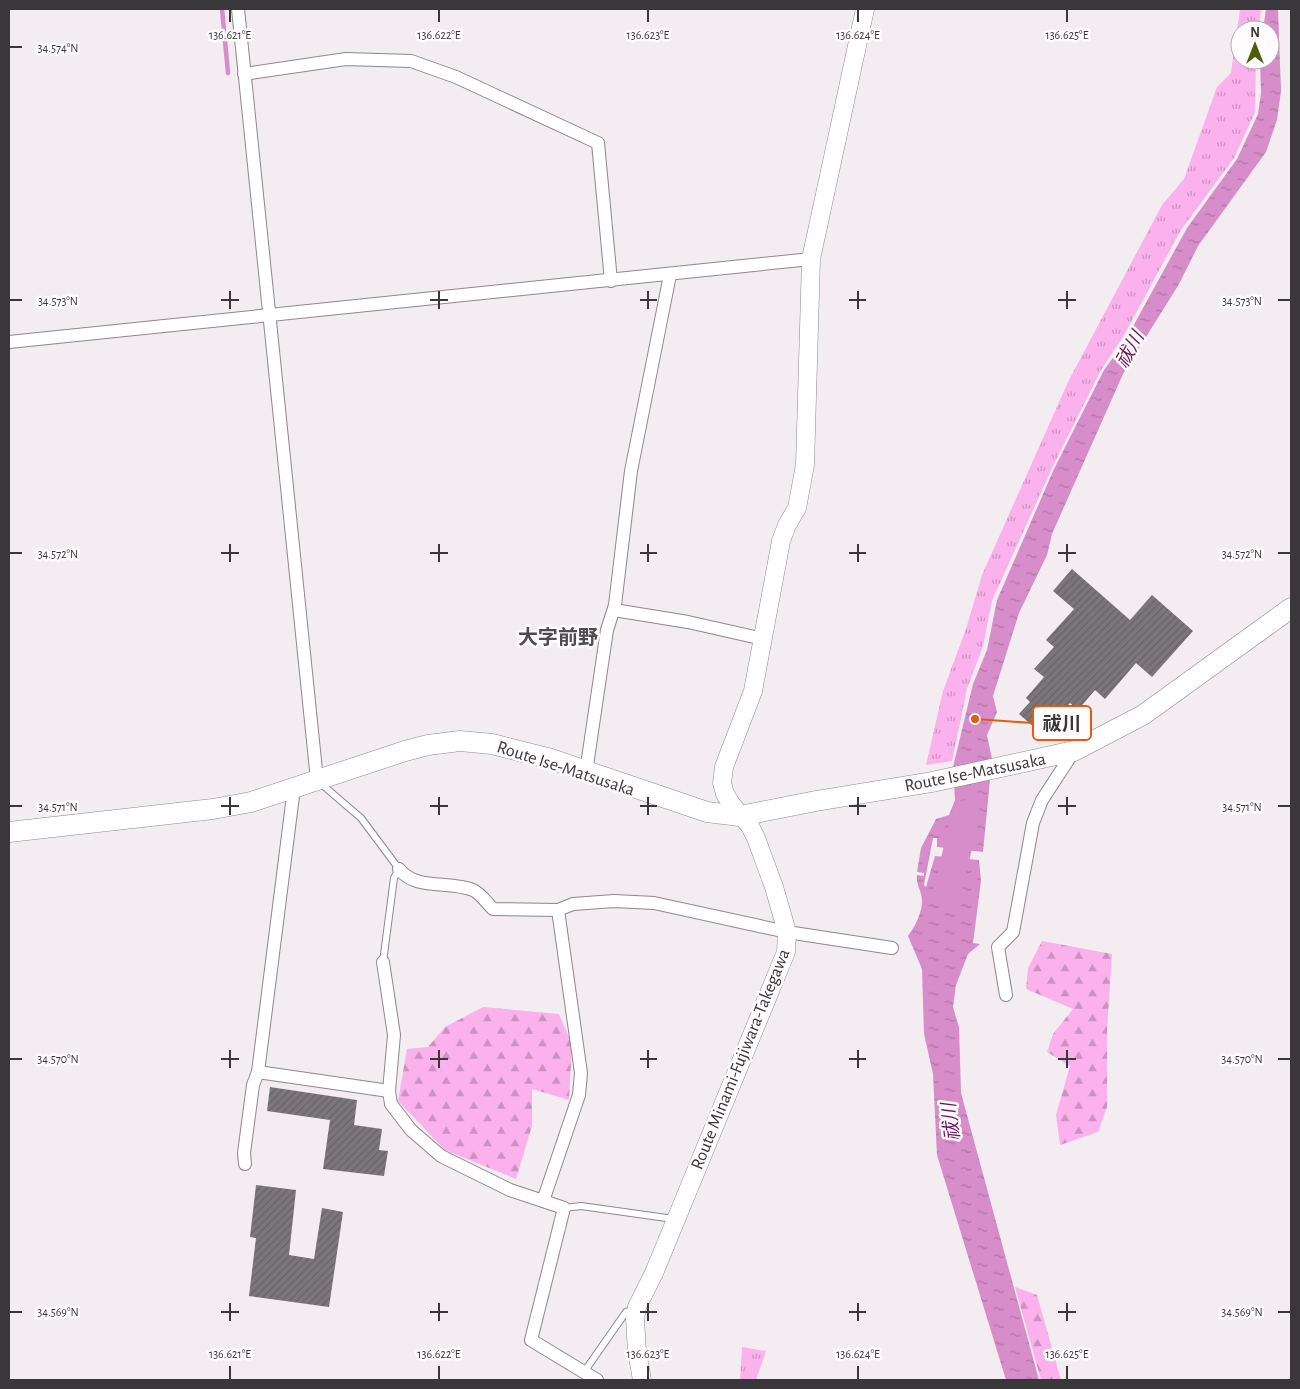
<svg xmlns="http://www.w3.org/2000/svg" width="1300" height="1389" viewBox="0 0 1300 1389" font-family="'Alegreya Sans','Noto Sans JP',sans-serif">
	<defs>
		<pattern id="grass-tufts" width="24" height="20" patternUnits="userSpaceOnUse" patternTransform="scale(1.25)"><rect width="24" height="20" fill="#fab1ec"/><path d="M3 7l-1-3M5 7V3M7 7l1-3M15 17l-1-3M17 17v-4M19 17l1-3" fill="none" stroke="#cb91c0"/></pattern>
		<pattern id="forest-firs" width="22" height="20" patternUnits="userSpaceOnUse" patternTransform="scale(1.25)"><rect width="22" height="20" fill="#fab1ec"/><path d="M5 1l3.5 6h-7zM16 11l3.5 6h-7z" fill="#cb91c0"/></pattern>
		<pattern id="water-ripples" width="26" height="14" patternUnits="userSpaceOnUse" patternTransform="scale(1.25)"><rect width="26" height="14" fill="#d68dc9"/><path d="M2 4q2-2 4 0t4 0M15 11q2-2 4 0t4 0" fill="none" stroke="#af74a4"/></pattern>
		<pattern id="building-hatch" width="6" height="6" patternUnits="userSpaceOnUse" patternTransform="scale(1.25)"><rect width="6" height="6" fill="#7c777a"/><path d="M-1 1l2-2M0 6l6-6M5 7l2-2" fill="none" stroke="#676265"/></pattern>
	</defs>
	<rect width="100%" height="100%" fill="#f3edf2"/>
	<g fill="url(#grass-tufts)">
		<polygon points="1240,9 1261,9 1259,30 1240,30 1240,60 1256,60 1255,112 1234,158 1181,230 1123,337 1101,370 1052,468 992,601 983,646 967,689 952,761 926,765 943,691 966,629 982,575 1068,382 1162,205 1184,179 1217,87 1231,73"/>
		<polygon points="742,1347 766,1351 756,1380 740,1380"/>
	</g>
	<g fill="url(#forest-firs)">
		<polygon points="1042,941 1112,954 1107,1031 1107,1107 1098,1132 1060,1145 1056,1115 1070,1066 1047,1052 1053,1034 1073,1009 1026,989 1028,968"/>
		<polygon points="483,1007 559,1014 572,1044 569,1100 532,1089 532,1126 516,1179 445,1150 398,1101 407,1049 428,1047 445,1027"/>
		<polygon points="1015,1287 1037,1295 1061,1380 1041,1380"/>
	</g>
	<path fill="url(#water-ripples)" d="M1266,9h12l3,82 -4,29 -11,32 -68,94 -19,38 -56,90 -71,160 -5,21 -28,58 -26,83 4,16 -10,23 5,24 -9,93 -46,-5v-9h-4l-9,47 2,2 9,-31 44,4 2,21 -8,62 7,1 -12,10 -12,31 -3,22 6,20 2,66 78,287h-33l-69,-225 -4,-81 -9,-40 -2,-65 -14,-33c8,-11 17,-28 13,-42 -2,-7 -5,-11 -4,-19l7,1v-3l-7,-1 4,-24 15,-29 13,-4 6,-15 -2,-33 20,-83 14,-34 10,-50 57,-131 50,-99 21,-29 62,-113 50,-69 21,-45 3,-21 -1,-33h10v-30h-7z"/>
	<g fill="none" stroke-linecap="round" stroke-linejoin="round">
		<polyline stroke="#d68dc9" stroke-width="4.5" points="222,9 228,73"/>
		<polyline stroke="#d68dc9" stroke-width="28" points="947,893 966,814"/>
	</g>
	<g fill="url(#building-hatch)">
		<polygon points="1072,569 1130,620 1152,595 1193,631 1152,677 1136,663 1105,699 1095,690 1078,710 1070,703 1043,735 1019,714 1030,702 1026,698 1044,677 1034,669 1054,647 1046,640 1074,609 1053,591"/>
		<polygon points="270,1087 357,1100 354,1125 382,1129 379,1150 388,1151 384,1176 323,1169 330,1120 267,1111"/>
		<polygon points="256,1185 296,1190 289,1255 314,1259 322,1208 343,1212 329,1307 249,1296 256,1238 250,1237"/>
	</g>
	<g fill="none" stroke-linecap="round" stroke-linejoin="round">
		<defs>
			<g id="lane">
				<polyline points="319,782 361,818 399,869 394,878 383,962"/>
				<polyline points="564,1208 581,1206 674,1219"/>
				<polyline points="584,1372 626,1312 634,1309"/>
			</g>
			<g id="street">
				<polyline points="238,9 317,780"/>
				<polyline points="244,74 346,59 411,61 456,77 598,143 611,281"/>
				<polyline points="9,342 811,259"/>
				<polyline points="614,610 688,622 763,639"/>
				<polyline points="586,772 607,630 615,605 631,471 670,275"/>
				<path d="M399,869c17,22 50,11 74,21 7,3 14,13 20,19l65,1 15,-6 41,-3 40,2 133,29 105,16"/>
				<polyline points="383,962 394,1035 389,1091 391,1104 411,1130 441,1156 510,1190 564,1208 531,1340 597,1380"/>
				<polyline points="1006,995 998,947 1013,932 1033,823 1042,800 1074,751"/>
				<polyline points="258,1072 389,1091"/>
				<polyline points="245,1164 244,1153 253,1085 258,1072 294,788"/>
				<polyline points="543,1201 579,1095 581,1073 558,910"/>
			</g>
			<polyline id="secondary" points="642,1380 637,1351 635,1319 637,1307 654,1273 786,952 787,932 774,887 756,838 750,826 732,805 725,794 722,783 724,767 753,691 781,541 787,525 797,508 805,465 811,259 865,9"/>
			<polyline id="primary" points="9,832 213,809 251,802 405,751 428,745 460,741 492,744 551,759 707,812 740,816 816,801 932,782 1074,751 1143,715 1291,608"/>
		</defs>
		<use href="#lane" stroke="#8d888c" stroke-width="8"/>
		<use href="#street" stroke="#8d888c" stroke-width="14"/>
		<use href="#secondary" stroke="#8d888c" stroke-width="19"/>
		<use href="#primary" stroke="#8d888c" stroke-width="21"/>
		<use href="#lane" stroke="#fff" stroke-width="6"/>
		<use href="#street" stroke="#fff" stroke-width="12"/>
		<use href="#secondary" stroke="#fff" stroke-width="18"/>
		<use href="#primary" stroke="#fff" stroke-width="20"/>
	</g>
	<path fill="none" stroke="#393739" stroke-width="2" d="M230,10v12M439,10v12M648,10v12M858,10v12M1067,10v12M10,47h12M230,291v18M439,291v18M648,291v18M858,291v18M1067,291v18M10,300h12M221,300h18M430,300h18M640,300h17M849,300h17M1058,300h18M1278,300h12M230,544v18M439,544v18M648,544v18M858,544v18M1067,544v18M10,553h12M221,553h18M430,553h18M640,553h17M849,553h17M1058,553h18M1278,553h12M230,797v18M439,797v18M648,797v18M858,797v18M1067,797v18M10,806h12M221,806h18M430,806h18M640,806h17M849,806h17M1058,806h18M1278,806h12M230,1050v18M439,1050v18M648,1050v18M858,1050v18M1067,1050v18M10,1059h12M221,1059h18M430,1059h18M640,1059h17M849,1059h17M1058,1059h18M1278,1059h12M230,1303v18M439,1303v18M648,1303v18M858,1303v18M1067,1303v18M10,1312h12M221,1312h18M430,1312h18M640,1312h17M849,1312h17M1058,1312h18M1278,1312h12M230,1366v13M439,1366v13M648,1366v13M858,1366v13M1067,1366v13"/>
	<g text-anchor="middle" stroke-width="5" stroke-linejoin="round" paint-order="stroke">
		<g font-size="18" fill="#393739" stroke="#fffcfe">
			<text transform="translate(566 768) rotate(18)" y="6">Route Ise-Matsusaka</text>
			<text transform="translate(975 772) rotate(-11)" y="6">Route Ise-Matsusaka</text>
			<text transform="translate(740 1059) rotate(-68)" y="6">Route Minami-Fujiwara-Takegawa</text>
		</g>
		<g font-size="19" font-style="italic" fill="#6d1763" stroke="#fffcfe">
			<text transform="translate(1129 349) rotate(-61)" y="7">祓川</text>
			<text transform="translate(950 1122) rotate(-97)" y="7">祓川</text>
		</g>
		<g font-size="20" font-weight="bold" fill="#4f4b4e" stroke="#fffcfe">
			<text x="558" y="644">大字前野</text>
		</g>
	</g>
	<g font-size="12" text-anchor="middle" fill="#393739" stroke="#fffcfe" stroke-width="5" stroke-linejoin="round" paint-order="stroke">
		<text x="230" y="39">136.621°E</text>
		<text x="439" y="39">136.622°E</text>
		<text x="648" y="39">136.623°E</text>
		<text x="858" y="39">136.624°E</text>
		<text x="1067" y="39">136.625°E</text>
		<text x="58" y="52">34.574°N</text>
		<text x="58" y="305">34.573°N</text>
		<text x="1242" y="305">34.573°N</text>
		<text x="58" y="558">34.572°N</text>
		<text x="1242" y="558">34.572°N</text>
		<text x="58" y="811">34.571°N</text>
		<text x="1242" y="811">34.571°N</text>
		<text x="58" y="1063">34.570°N</text>
		<text x="1242" y="1063">34.570°N</text>
		<text x="58" y="1316">34.569°N</text>
		<text x="1242" y="1316">34.569°N</text>
		<text x="230" y="1358">136.621°E</text>
		<text x="439" y="1358">136.622°E</text>
		<text x="648" y="1358">136.623°E</text>
		<text x="858" y="1358">136.624°E</text>
		<text x="1067" y="1358">136.625°E</text>
	</g>
	<path fill="none" stroke="#e8590c" stroke-width="2" d="M975 719L1033 723"/>
	<circle fill="#e8590c" stroke="#fffcfe" stroke-width="2" cx="975" cy="719" r="5"/>
	<rect fill="#fffcfe" stroke="#e8590c" stroke-width="2" x="1033" y="706" width="58" height="34" rx="5"/>
	<g font-size="19" text-anchor="middle" font-weight="bold" fill="#393739">
		<text x="1062" y="730">祓川</text>
	</g>
	<rect width="1300" height="1389" fill="none" stroke="#393739" stroke-width="20"/>
	<g transform="translate(1255 45)"><circle r="24" fill="#fffcfe" stroke="#b0adaf"/>
	<path d="M0-4L9 19L0 12L-9 19Z" fill="#4a5f08"/>
	<text y="-8" font-size="14" font-weight="bold" text-anchor="middle" fill="#393739">N</text>
	</g>
</svg>
